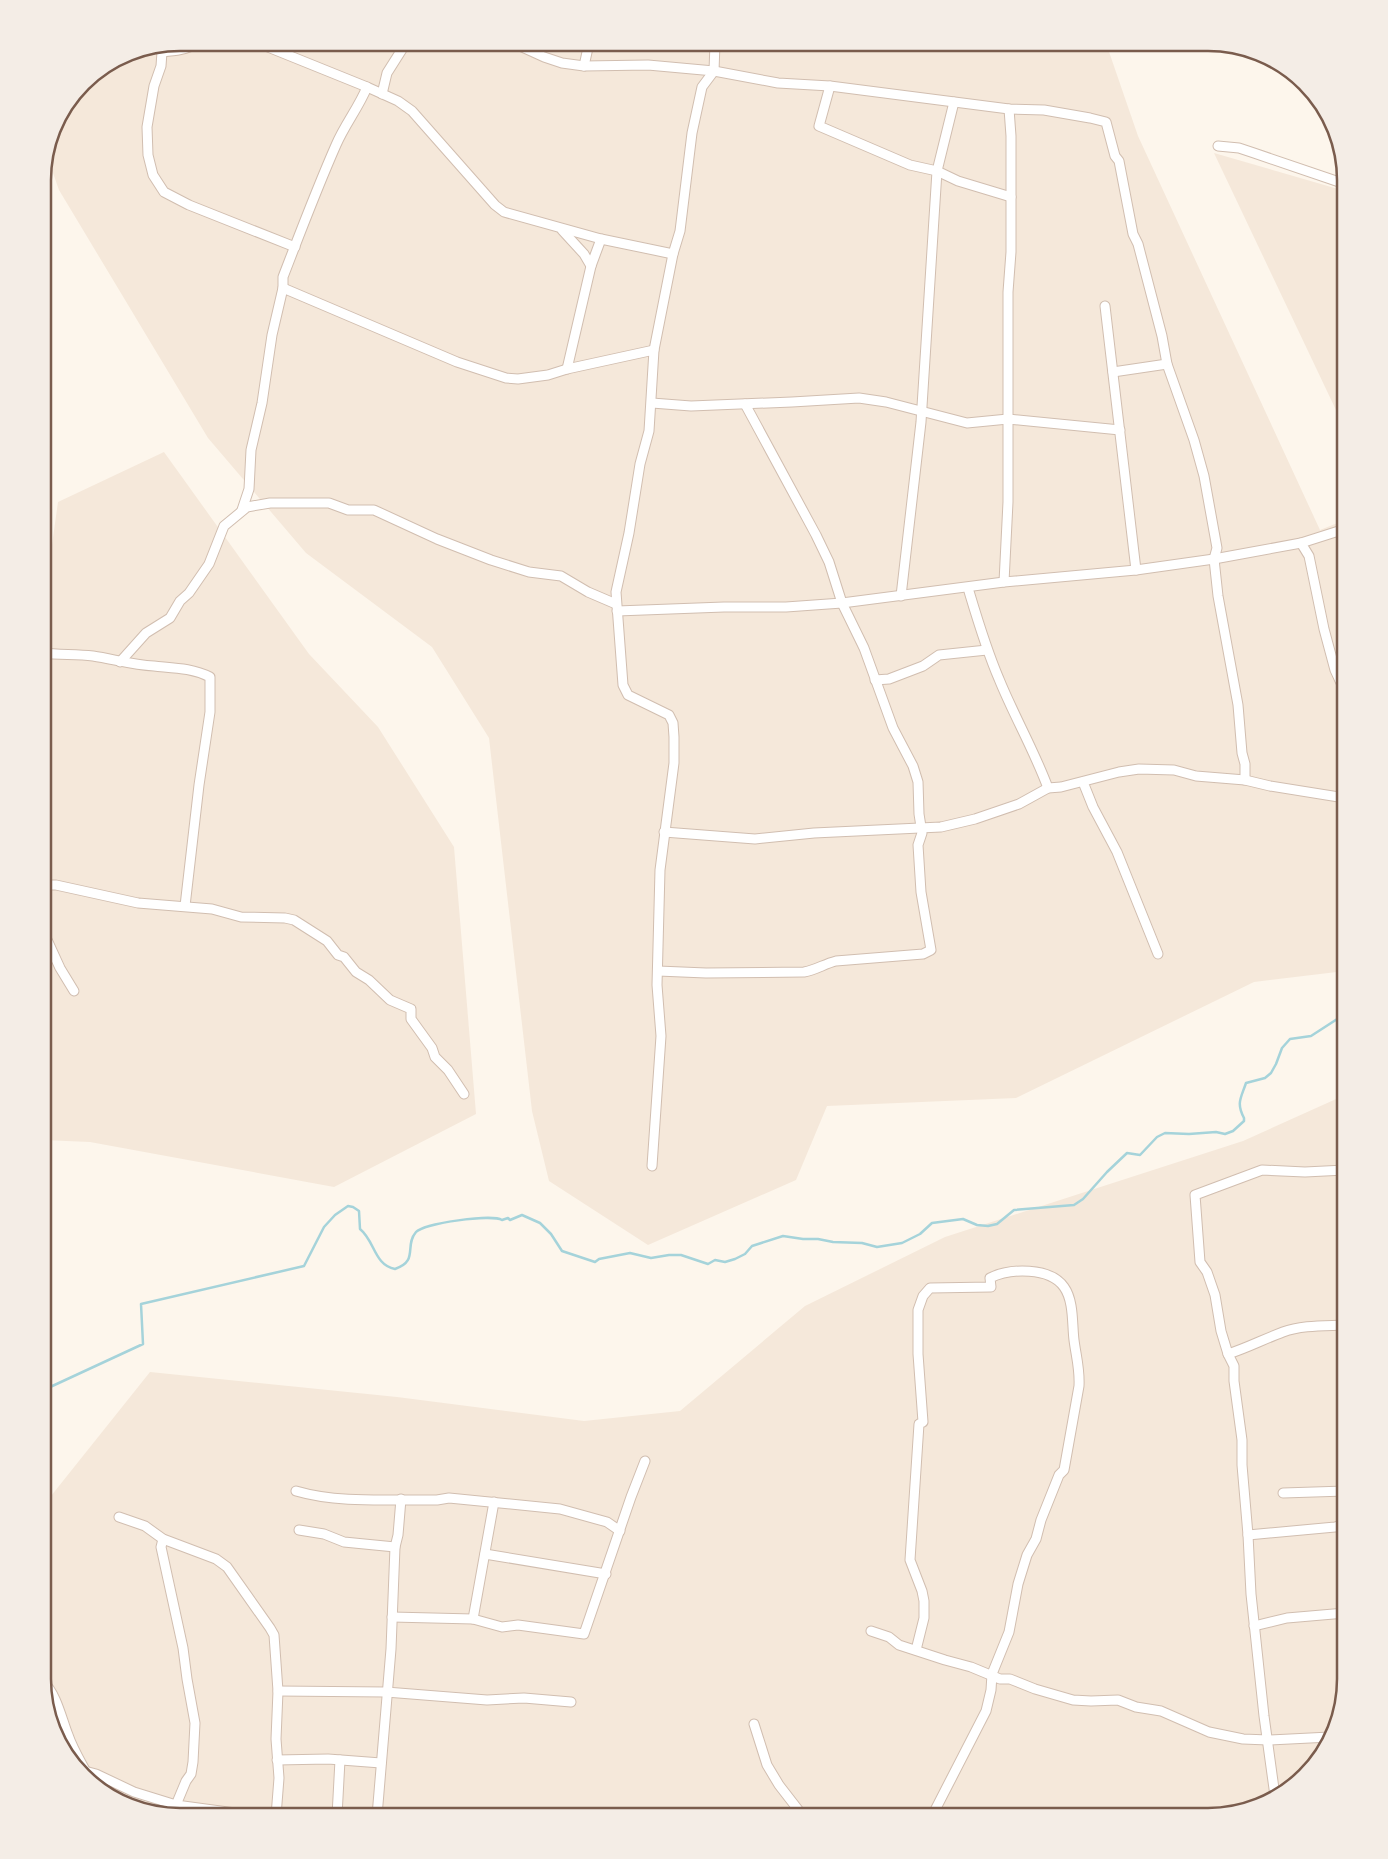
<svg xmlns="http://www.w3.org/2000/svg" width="1388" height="1859" viewBox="0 0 1388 1859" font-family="Commissioner,sans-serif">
	<rect width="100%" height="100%" fill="#fdf6ec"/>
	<g fill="#f5e8da">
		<polygon points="180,43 1106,43 1138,136 1320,530 1345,520 1345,971 1254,982 1016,1098 827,1106 796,1180 648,1245 549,1181 532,1111 489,738 432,647 306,553 208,438 59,190 47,156 57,119 89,77 128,53"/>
		<polygon points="1214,153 1345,191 1345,429"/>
		<polygon points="164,452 309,654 378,727 454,847 476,1114 334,1187 90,1142 43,1140 43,609 58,502"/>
		<polygon points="1345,1095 1345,1679 1327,1748 1284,1794 1208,1816 180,1816 111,1798 65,1755 43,1679 43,1506 150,1372 397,1397 584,1421 680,1411 805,1306 945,1237 1243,1141"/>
	</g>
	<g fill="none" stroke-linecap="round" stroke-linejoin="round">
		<path stroke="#a5d3da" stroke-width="2.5" d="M43,1385l5,3 95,-44 -2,-40 163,-38 20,-39 11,-12 13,-9 5,1 6,4 1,18c15,12 14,36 35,40 24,-8 9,-23 21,-37 8,-9 76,-18 86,-12l6,-2 2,2 12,-5 18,8 11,11 11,17 33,11 4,-3 31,-6 21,5 18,-3h12l27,9 7,-4 10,2 10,-3 10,-5 7,-8 31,-10 20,3h15l15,3 29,1 15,4 25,-4 18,-9 12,-11 31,-4 14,6 11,1 9,-2 17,-14 60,-5 9,-6 24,-27 20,-19 13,2 17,-18 8,-4 24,1 27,-2 9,2 8,-3 11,-10v-3c-8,-15 -3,-20 2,-35l19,-5 6,-5 5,-9 6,-16 8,-9 21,-3 34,-22"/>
		<defs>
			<g id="minor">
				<polyline points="258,43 367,87 398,101 412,111 495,205 504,212 601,239 673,254"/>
				<polyline points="518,43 522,47 544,57 562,63 584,66 648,65 714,71 778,83 830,86 1009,109 1044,110 1090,118 1106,122 1115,156 1119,161 1133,234 1138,244 1162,336 1167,364 1194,440 1204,476 1217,548 1214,559 1218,596 1238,705 1242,753 1245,764 1245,780"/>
				<polyline points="160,46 162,52 161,66 154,86 147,127 148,155 153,175 164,192 189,205 295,247"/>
				<path d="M162,52c12,-1 25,-2 35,-9"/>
				<polyline points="584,66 589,43"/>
				<polyline points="830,86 819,126 910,165 937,171 958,181 1011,197"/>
				<polyline points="382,94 387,73 406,43"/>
				<polyline points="1218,146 1239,148 1254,153 1345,184"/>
				<polyline points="562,230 584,254 591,266"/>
				<polyline points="283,288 457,362 506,378 518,379 548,375 567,369 654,350"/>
				<polyline points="1105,306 1136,570"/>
				<polyline points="567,369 591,266 601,239"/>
				<polyline points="1113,372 1167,364"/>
				<polyline points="652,403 691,406 792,402 859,398 886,402 967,423 1008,419 1120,430"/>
				<path d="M242,510l7,-21 2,-39 11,-47 10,-68 11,-47v-11c17,-44 34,-89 53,-132 9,-21 23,-38 31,-58"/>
				<polyline points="1301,543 1309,556 1324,629 1335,670 1342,685 1345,699"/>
				<polyline points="1004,582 1008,502 1008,292 1011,252 1011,136 1009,109"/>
				<path d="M968,588c9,30 18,61 31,91 15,37 35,71 49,109"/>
				<polyline points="901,596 921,422 937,171 954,102"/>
				<polyline points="617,611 724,607 786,607 842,603 1004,582 1136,570 1214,559 1301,543 1345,529"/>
				<path d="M43,653c16,2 33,1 50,3 20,3 40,9 61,10 20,2 38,2 56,11v35l-11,73 -14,121"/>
				<polyline points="120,662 146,633 170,618 180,601 189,593 209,564 224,526 247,507 270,503 329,503 348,510 374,510 437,539 491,560 529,572 561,576 588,592 616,604"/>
				<polyline points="875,680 889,679 923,666 939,655 987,650"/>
				<polyline points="1083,782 1093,807 1117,852 1158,954"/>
				<polyline points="664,832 755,839 814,833 941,827 975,819 1019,804 1048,788 1061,787 1119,772 1139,769 1174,770 1196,776 1245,780 1270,786 1345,798"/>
				<polyline points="43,885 56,885 138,903 212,909 241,917 285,918 294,920 327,941 338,955 344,957 356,972 369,980 390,1000 411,1009 411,1019 432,1048 435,1057 448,1070 464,1094"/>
				<polyline points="43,931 60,968 74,991"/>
				<path d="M658,971l48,2 98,-1c12,-2 20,-8 32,-11l87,-7 8,-4 -10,-58 -3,-47 4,-12 -3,-19 -1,-32 -5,-16 -20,-38 -29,-80 -22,-45 -13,-41 -13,-27 -71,-131"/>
				<polyline points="652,1166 661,1036 657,985 660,870 674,763 674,737 673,723 669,715 628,695 623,685 616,592 629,533 640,464 649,431 654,350 673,254 680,231 692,133 702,87 714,71 715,43"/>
				<path d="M1228,1354c19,-6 36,-15 55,-22 19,-7 42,-6 62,-7"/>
				<path d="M296,1491c44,13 96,8 141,9l12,-2 111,11 47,13 13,9"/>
				<polyline points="1283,1493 1345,1491"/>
				<polyline points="119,1517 145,1526 163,1539 216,1559 227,1567 270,1628 274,1635 278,1691 276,1739 279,1778 276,1816"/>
				<polyline points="299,1530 324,1534 344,1542 395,1547"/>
				<polyline points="1248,1535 1335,1527 1345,1524"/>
				<polyline points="163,1539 161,1547 183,1648 187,1679 195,1723 193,1762 191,1774 186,1781 176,1805"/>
				<polyline points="485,1554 606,1574"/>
				<polyline points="392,1617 473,1619 502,1627 518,1625 584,1634 631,1497 645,1461"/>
				<polyline points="473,1619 494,1502"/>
				<polyline points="1254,1626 1287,1618 1345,1613"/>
				<polyline points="871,1631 889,1637 899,1645 945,1660 971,1667 1000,1679 1010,1679 1035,1689 1073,1700 1091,1701 1118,1700 1136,1707 1161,1711 1209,1732 1243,1739 1268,1740 1330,1737"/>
				<path d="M916,1650l8,-32v-17l-2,-10 -12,-31 9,-136 4,-2 -5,-68v-44l5,-14 7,-8 61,-1 -1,-9c20,-10 60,-11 74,9 10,14 8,37 10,53 2,16 6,29 5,46l-15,84 -5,5 -18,45 -5,19 -9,16 -9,29 -9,48 -17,42 -1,16 -5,21 -54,105"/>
				<path d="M44,1683c12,10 18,37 24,52 4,12 11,24 17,35"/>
				<polyline points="278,1691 386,1692 487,1700 524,1698 571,1702"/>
				<polyline points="754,1724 767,1765 779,1785 803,1816"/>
				<polyline points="277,1760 328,1759 381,1763"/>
				<polyline points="81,1770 96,1774 134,1792 176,1805 257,1816"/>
				<polyline points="1275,1796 1264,1716 1251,1594 1248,1535 1242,1465 1242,1440 1234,1381 1234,1366 1228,1354 1221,1331 1215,1295 1207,1272 1200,1262 1195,1195 1262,1170 1305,1172 1345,1170"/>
				<polyline points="337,1816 340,1760"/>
				<polyline points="377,1816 391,1649 395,1547 398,1535 401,1499"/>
			</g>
		</defs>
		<use href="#minor" stroke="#d1beb0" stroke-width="11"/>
		<use href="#minor" stroke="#fff" stroke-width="9"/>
	</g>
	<path d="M0 0H1388V1859H0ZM180 51H1208A129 129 0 0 1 1337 180V1679A129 129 0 0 1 1208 1808H180A129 129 0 0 1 51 1679V180A129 129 0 0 1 180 51Z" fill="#f4ede6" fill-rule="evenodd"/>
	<path fill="none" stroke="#7a5c4d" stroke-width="2.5" d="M180 51H1208A129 129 0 0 1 1337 180V1679A129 129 0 0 1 1208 1808H180A129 129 0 0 1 51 1679V180A129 129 0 0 1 180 51Z"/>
</svg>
